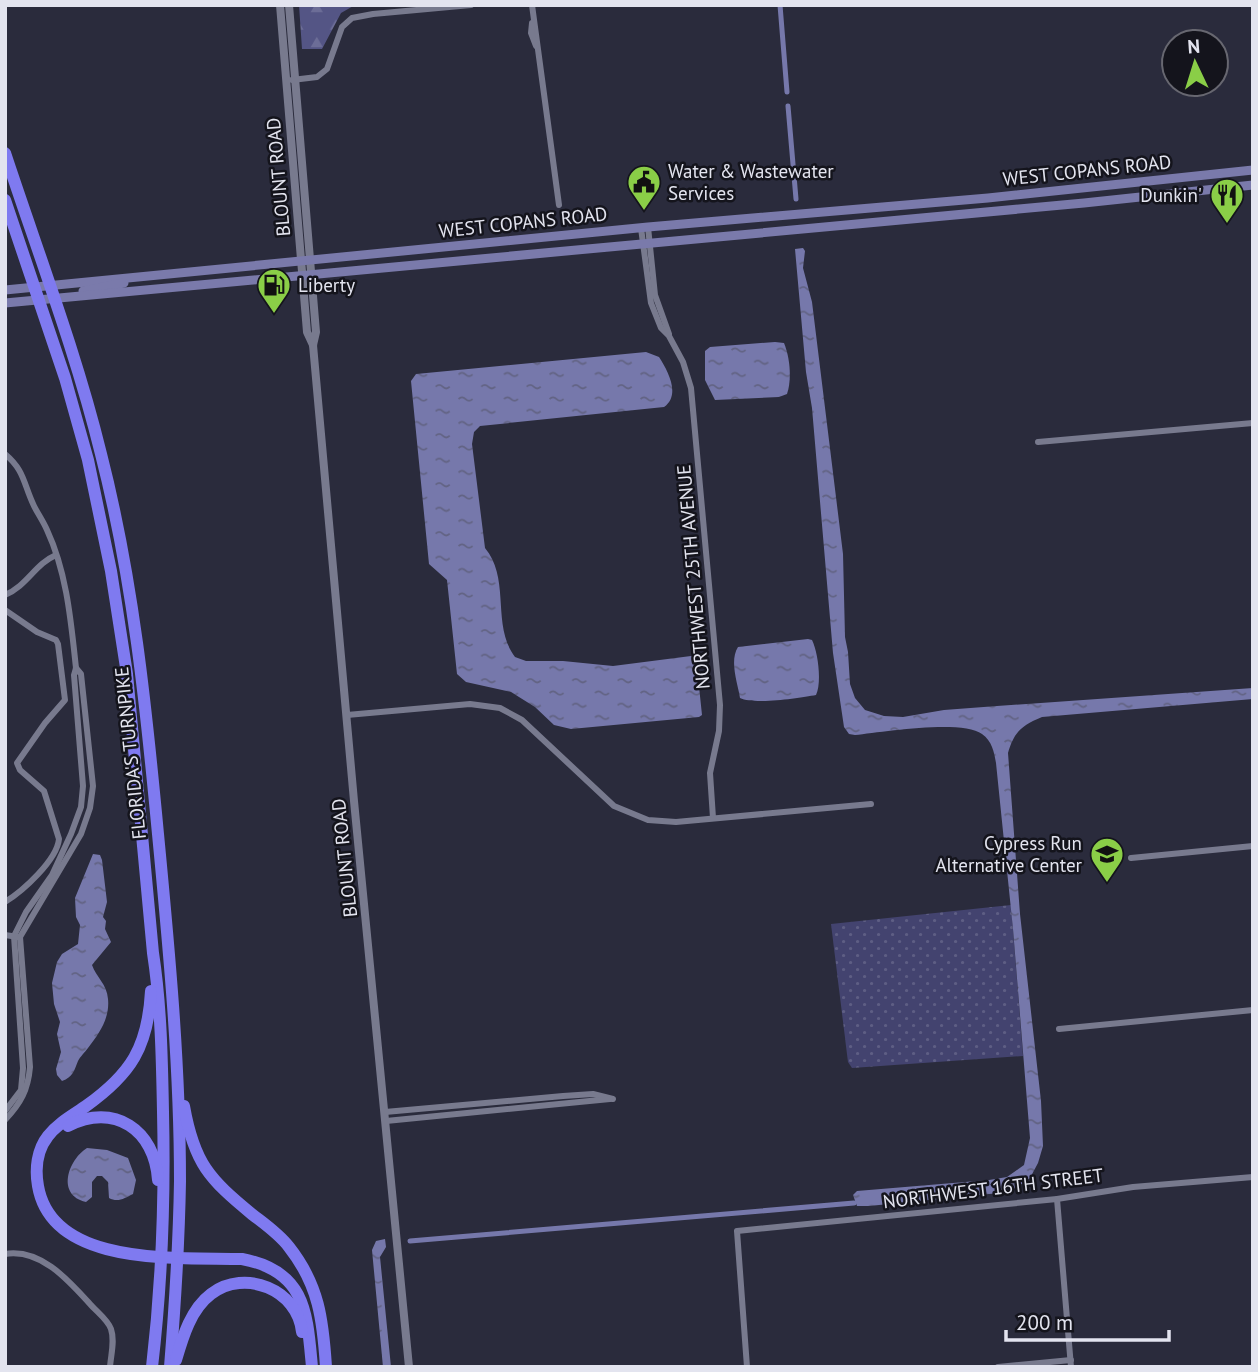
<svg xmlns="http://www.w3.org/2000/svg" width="1258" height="1372" viewBox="0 0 1258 1372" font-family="'PT Sans',sans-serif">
	<defs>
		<pattern id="grass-dots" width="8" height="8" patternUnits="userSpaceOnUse" patternTransform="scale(1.75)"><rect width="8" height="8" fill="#43436f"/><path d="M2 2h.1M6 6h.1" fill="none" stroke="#5e5e84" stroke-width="1.8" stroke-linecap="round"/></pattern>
		<pattern id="forest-firs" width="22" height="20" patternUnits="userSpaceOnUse" patternTransform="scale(1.75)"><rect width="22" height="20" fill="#545585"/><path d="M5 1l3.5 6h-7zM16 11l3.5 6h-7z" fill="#6c6d97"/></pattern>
		<pattern id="water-ripples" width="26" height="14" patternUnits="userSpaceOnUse" patternTransform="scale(1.75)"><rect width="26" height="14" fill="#7678ab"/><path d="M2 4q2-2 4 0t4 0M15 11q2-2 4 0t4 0" fill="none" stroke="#626383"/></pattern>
	</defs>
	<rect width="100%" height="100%" fill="#2a2b3c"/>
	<polygon fill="url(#grass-dots)" points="1011,905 1023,1056 852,1068 848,1062 831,924"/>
	<polygon fill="url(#forest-firs)" points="299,5 355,5 341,13 322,49 302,49"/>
	<g fill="url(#water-ripples)">
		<path d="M803,248l2,3 -2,17 9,34 31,252 2,83 3,15 2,32 5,14 10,12 19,6 19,1 41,-7 53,-4 256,-18v11l-211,18c-20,8 -28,15 -34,36l12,161 21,187 2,45 -5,17 -8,15 -14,10 -17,5 -130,13h-12l-4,-11 4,-4 132,-11 18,-3 17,-12 6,-27 -17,-209 -17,-166c-2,-11 -4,-22 -14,-29 -20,-15 -100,-2 -127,1l-6,-1 -5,-7 -11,-74 -21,-245 -6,-36 -11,-123z"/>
		<path d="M775,342l9,1c6,15 8,36 3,51l-8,3 -64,3 -10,-20v-29l5,-4z"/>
		<path d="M646,352l13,5c9,14 22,38 5,50l-184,19 -6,6 -2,12 13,104c26,31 6,77 30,109l11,4h37l50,5 78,-10 5,2 6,57 -3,2 -128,12 -17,-4 -19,-18 -24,-15 -45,-10 -9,-8 -10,-94 -18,-16 -18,-183 5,-7z"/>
		<path d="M808,639l4,1c6,12 10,42 4,55 -17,3 -61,10 -76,3 -2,-14 -11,-37 -2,-51z"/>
		<path d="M93,854l7,1 2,5 5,42 -4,15 3,4 -1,8 6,13 -19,23c4,12 15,19 16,34 2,19 -9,35 -20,49 -3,4 -8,9 -10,13 -4,10 -5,16 -16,20l-5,-6 -1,-6 5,-17 -4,-18 3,-12 -6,-18 -2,-21 5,-21 5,-8 16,-10 2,-19 -4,-8 -1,-19z"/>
		<path d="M87,1148l20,2 21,8 8,22 -3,14c-8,4 -15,9 -24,4l-1,-16 -6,-6h-5l-5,6v15l-6,5c-30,-7 -18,-42 1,-54z"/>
		<polygon points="385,1239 386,1247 380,1257 391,1367 383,1367 372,1250 376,1241"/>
	</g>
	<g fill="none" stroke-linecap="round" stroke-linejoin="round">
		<g stroke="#7678ab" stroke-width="5">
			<polyline points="780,5 787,92"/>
			<polyline points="788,106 796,199"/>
			<polyline points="410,1241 854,1203"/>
		</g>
		<g stroke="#787a8e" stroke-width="6">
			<polyline points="532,5 559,205"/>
			<polyline points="532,23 531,33 536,46"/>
			<polyline points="292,80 317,77 327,69 342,27 352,18 373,14 471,5"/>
			<polyline points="648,227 655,295 669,334"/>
			<polyline points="641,228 651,303 661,328 669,336 683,362 691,388 720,705 719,731 710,773 713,818"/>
			<polyline points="1038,442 1253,423"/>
			<path d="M5,454c20,17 18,29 29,52 4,8 9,15 13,24 20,43 24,92 29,138l-2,7 9,111 -2,21 -10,27 -19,41 -26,37 -12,24 9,132 -2,22 -16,21"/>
			<path d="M5,595c22,-9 30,-31 51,-40"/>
			<path d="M5,610l32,22 19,8 2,4 7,56 -20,23 -28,40 3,7 24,21 15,48c-2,21 -36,52 -54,63"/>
			<polyline points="347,715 470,704 500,708 522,720 614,806 648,820 676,822 871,804"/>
			<polyline points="1131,858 1253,846"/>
			<polyline points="5,935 18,937"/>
			<polyline points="1059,1029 1253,1010"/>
			<polyline points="385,1112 563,1096 593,1094 613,1099"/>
			<path d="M5,1120c16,-17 23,-30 25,-53l-10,-130 61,-103 9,-26 3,-22 -12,-112 -5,-6"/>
			<polyline points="386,1121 610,1099"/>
			<polyline points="1057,1199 1071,1367"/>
			<path d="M5,1254c36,-6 64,27 85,50 7,8 18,16 21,25 4,12 0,25 -1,38"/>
			<polyline points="747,1367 737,1231 1057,1199 1133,1187 1253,1177"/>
			<polyline points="998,1367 1071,1360"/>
		</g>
		<g stroke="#787a8e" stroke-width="8">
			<polyline points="280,5 307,332 313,345"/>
			<polyline points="289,5 316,332 313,345 354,801 409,1367"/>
		</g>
		<g stroke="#7a7aab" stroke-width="9">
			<polyline points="5,290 648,227 988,198 1253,170"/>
			<polyline points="83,291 124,283"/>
			<polyline points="5,303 1084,203 1253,185"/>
		</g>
		<g stroke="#7f7af0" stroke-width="12">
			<path d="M5,153c33,100 71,199 96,301 32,125 45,252 57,380 11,115 22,231 22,347 -1,62 -5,124 -10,186"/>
			<path d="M5,200l60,178 23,82 23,111 16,103 26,279c8,52 9,106 10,159 2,85 -1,170 -11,255"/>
			<path d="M151,991c-3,56 -20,83 -65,115 -13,9 -28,17 -38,30 -11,14 -13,33 -10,50 14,82 142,71 204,73 64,12 65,54 70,108"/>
			<path d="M184,1106c10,57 25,73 69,109 13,10 26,19 36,32 30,38 34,73 37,120"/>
			<path d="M68,1126c46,-24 87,4 90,54"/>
			<path d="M176,1360c7,-24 15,-51 35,-66 34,-26 87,-4 91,38"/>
		</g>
	</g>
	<defs>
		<symbol id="civic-pin" viewBox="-11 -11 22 30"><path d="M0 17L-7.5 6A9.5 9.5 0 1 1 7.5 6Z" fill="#8ace47" stroke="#14141c"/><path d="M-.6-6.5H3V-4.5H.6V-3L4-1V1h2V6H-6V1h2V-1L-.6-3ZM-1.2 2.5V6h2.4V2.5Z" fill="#111"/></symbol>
		<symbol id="restaurant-pin" viewBox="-11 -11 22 30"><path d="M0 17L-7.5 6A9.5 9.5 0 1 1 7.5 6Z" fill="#8ace47" stroke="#14141c"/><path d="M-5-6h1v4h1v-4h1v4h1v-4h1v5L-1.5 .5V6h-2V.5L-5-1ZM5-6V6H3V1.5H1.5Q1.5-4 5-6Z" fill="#111"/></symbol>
		<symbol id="fuel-pin" viewBox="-11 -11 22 30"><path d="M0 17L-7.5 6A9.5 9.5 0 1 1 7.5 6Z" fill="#8ace47" stroke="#14141c"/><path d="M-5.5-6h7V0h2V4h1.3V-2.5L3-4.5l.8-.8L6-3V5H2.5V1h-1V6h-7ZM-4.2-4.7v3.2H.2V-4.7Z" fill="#111"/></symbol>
		<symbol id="school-pin" viewBox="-11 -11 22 30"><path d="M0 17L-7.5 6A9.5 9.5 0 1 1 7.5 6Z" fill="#8ace47" stroke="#14141c"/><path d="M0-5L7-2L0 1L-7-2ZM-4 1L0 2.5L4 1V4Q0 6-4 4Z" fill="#111"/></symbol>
	</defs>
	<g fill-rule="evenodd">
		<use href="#civic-pin" x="625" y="163" width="38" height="52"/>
		<use href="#restaurant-pin" x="1208" y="176" width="38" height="52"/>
		<use href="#fuel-pin" x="255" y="266" width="38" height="52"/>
		<use href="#school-pin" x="1088" y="835" width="38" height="52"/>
	</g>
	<g text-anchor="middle" stroke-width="5" stroke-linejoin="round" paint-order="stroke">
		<g font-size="19" fill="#e3e4ef" stroke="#14141c">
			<text transform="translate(1087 170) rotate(-6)" y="7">WEST COPANS ROAD</text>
			<text transform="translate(278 177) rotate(-95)" y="7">BLOUNT ROAD</text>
			<text transform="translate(523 222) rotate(-6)" y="7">WEST COPANS ROAD</text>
			<text transform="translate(693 577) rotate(-95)" y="7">NORTHWEST 25TH AVENUE</text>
			<text transform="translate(130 753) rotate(-96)" y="7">FLORIDA'S TURNPIKE</text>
			<text transform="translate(344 858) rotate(-96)" y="7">BLOUNT ROAD</text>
			<text transform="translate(993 1188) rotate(-7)" y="7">NORTHWEST 16TH STREET</text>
		</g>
		<g font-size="19" fill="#e3e4ef" stroke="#14141c" text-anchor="start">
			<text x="668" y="178">Water &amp; Wastewater<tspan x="668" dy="22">Services</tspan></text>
			<text x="1202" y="202" text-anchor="end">Dunkin'</text>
			<text x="298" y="292">Liberty</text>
			<text x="1082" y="850" text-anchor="end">Cypress Run<tspan x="1082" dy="22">Alternative Center</tspan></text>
		</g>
	</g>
	<rect width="1258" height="1372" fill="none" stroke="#e3e4ef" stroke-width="14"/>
	<g transform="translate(1195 63) rotate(356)"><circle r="33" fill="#14141c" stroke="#676770" stroke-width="2"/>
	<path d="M0-5L12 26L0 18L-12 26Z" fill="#8ace47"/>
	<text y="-10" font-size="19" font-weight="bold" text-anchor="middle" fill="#e3e4ef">N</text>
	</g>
	<path d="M1006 1330v10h163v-10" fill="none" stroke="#e3e4ef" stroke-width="3.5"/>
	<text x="1016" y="1330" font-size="21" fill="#e3e4ef" stroke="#14141c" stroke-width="5" paint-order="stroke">200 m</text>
</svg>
